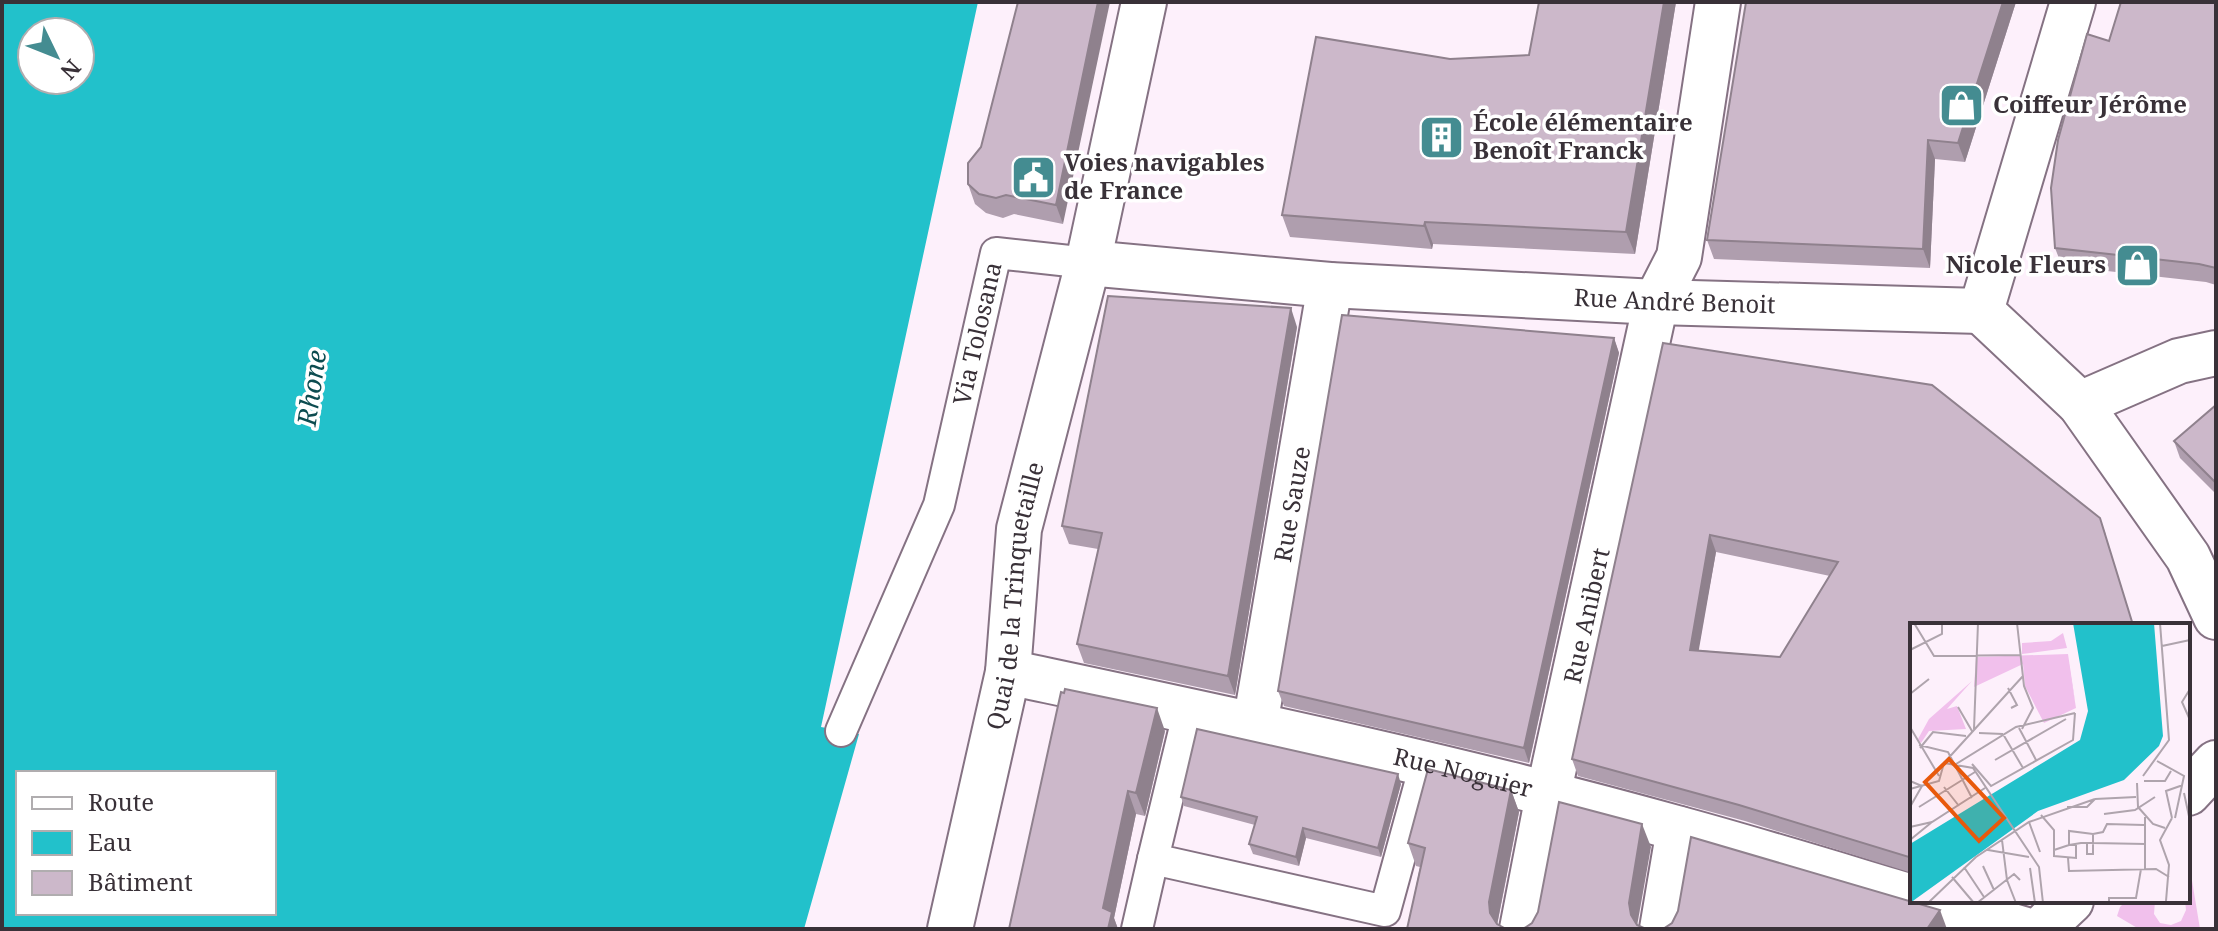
<svg xmlns="http://www.w3.org/2000/svg" width="2218" height="931" viewBox="0 0 2218 931" font-family="'Noto Serif',serif">
	<rect width="100%" height="100%" fill="#fdf0fb"/>
	<polygon fill="#f1c0ec" points="2188,856 2200,929 2139,929 2117,916 2120,907 2126,901 2155,901 2154,914 2160,923 2171,925 2181,921 2186,910 2185,901 2188,901"/>
	<path fill="#22c1cb" fill-rule="evenodd" d="M2,2h976l-157,725 38,7 -55,195h-802zM32,32h48v48h-48zM18,773h256v140h-256z"/>
	<g fill="none" stroke-linecap="round" stroke-linejoin="round">
		<defs>
			<g id="lane">
				<polyline points="1189,710 1153,859 1385,911 1425,765"/>
				<path id="s1" d="M841,731l98,-226 57,-252 92,10"/>
				<polyline points="1137,929 1153,859"/>
			</g>
			<g id="street">
				<path id="s2" d="M1088,263l242,22 326,17 325,9"/>
				<path id="s3" d="M1008,672c225,48 450,95 672,157 77,21 155,45 232,68"/>
				<path id="s4" d="M1255,725l75,-440"/>
				<polyline points="1927,901 2023,929"/>
				<path id="s5" d="M950,929l58,-257 11,-143 69,-266 56,-261"/>
				<path id="s6" d="M1522,929l26,-134 108,-493 23,-45 39,-255"/>
				<polyline points="1662,929 1679,829"/>
			</g>
			<g id="secondary">
				<polyline points="2073,2 1981,311 2080,404 2188,557 2216,617"/>
				<polyline points="2080,404 2179,361 2216,353"/>
				<polyline points="2188,793 2216,763"/>
				<polyline points="2041,929 2071,901"/>
			</g>
		</defs>
		<use href="#lane" stroke="#857283" stroke-width="34"/>
		<use href="#street" stroke="#857283" stroke-width="48"/>
		<use href="#secondary" stroke="#857283" stroke-width="48"/>
		<use href="#lane" stroke="#fff" stroke-width="30"/>
		<use href="#street" stroke="#fff" stroke-width="44"/>
		<use href="#secondary" stroke="#fff" stroke-width="44"/>
	</g>
	<g fill="#af9eae" fill-rule="evenodd">
		<polygon points="1018,2 1063,224 1014,214 1003,218 986,213 975,204 968,184 981,147"/>
		<polygon points="1676,2 1635,254 1433,244 1432,249 1290,237 1282,215 1450,59 1529,55"/>
		<polygon points="2016,2 1965,162 1935,159 1930,268 1714,259 1707,240"/>
		<polygon points="2216,2 2216,285 2206,282 2062,266 2055,248"/>
		<polygon points="1297,327 1235,695 1084,663 1077,644 1098,549 1069,544 1062,526"/>
		<polygon points="1614,338 1619,353 1529,763 1284,706 1278,691"/>
		<path d="M1663,343l437,175 6,17 -194,90v248l-167,-52 -167,-45 -6,-17zM1716,552l114,24 -50,81 -82,-7z"/>
		<polygon points="2216,405 2216,494 2180,458 2174,441"/>
		<polygon points="1165,731 1145,816 1136,814 1114,918 1118,929 1009,929"/>
		<polygon points="1401,784 1381,857 1306,838 1299,866 1253,854 1249,844 1255,825 1184,806 1181,797"/>
		<polygon points="1511,790 1519,812 1497,925 1407,929 1420,867 1416,866 1408,843"/>
	</g>
	<g fill="#8f818d">
		<polygon points="1098,2 1110,2 1063,224 1056,205"/>
		<polygon points="1664,2 1676,2 1635,254 1626,232"/>
		<polygon points="2003,2 2016,2 1965,162 1958,143"/>
		<polygon points="1928,140 1935,159 1930,268 1923,249"/>
		<polygon points="1425,222 1433,244 1432,249 1424,226"/>
		<polygon points="1291,308 1297,327 1235,695 1228,676"/>
		<polygon points="1614,338 1619,353 1529,763 1524,748"/>
		<polygon points="1710,535 1716,552 1696,666 1690,650"/>
		<polygon points="1157,708 1165,731 1145,816 1136,793"/>
		<polygon points="1398,774 1401,784 1381,857 1378,848"/>
		<polygon points="1511,790 1519,812 1497,925 1490,913 1489,902"/>
		<polygon points="1128,791 1136,814 1114,918 1118,929 1108,929 1103,908"/>
		<polygon points="1642,824 1651,847 1637,926 1631,915 1629,903"/>
		<polygon points="1303,828 1306,838 1299,866 1296,857"/>
		<polygon points="1940,910 1947,929 1927,929"/>
	</g>
	<g fill="#ccb8ca" stroke="#8f818d" stroke-width="2" fill-rule="evenodd">
		<polygon points="1018,2 1098,2 1056,205 1006,195 996,198 979,194 968,184 968,163 981,147"/>
		<polygon points="1539,2 1664,2 1626,232 1425,222 1424,226 1282,215 1316,37 1450,59 1529,55"/>
		<polygon points="1746,2 2003,2 1958,143 1928,140 1923,249 1707,240"/>
		<polygon points="2121,2 2216,2 2216,268 2199,264 2055,248 2051,188 2058,140 2087,34 2109,41"/>
		<polygon points="1108,296 1291,308 1228,676 1077,644 1102,533 1062,526"/>
		<polygon points="1342,315 1614,338 1524,748 1278,691"/>
		<path d="M1663,343l269,42 168,133 33,107h-221v233l-173,-53 -167,-46zM1710,535l128,27 -58,95 -90,-7z"/>
		<polygon points="2216,405 2216,483 2174,441"/>
		<polygon points="1065,689 1157,708 1136,793 1128,791 1103,908 1112,912 1108,929 1009,929 1061,692 1064,693"/>
		<polygon points="1197,729 1398,774 1378,848 1303,828 1296,857 1249,844 1257,817 1181,797"/>
		<polygon points="1428,769 1511,790 1489,902 1490,913 1497,924 1506,929 1407,929 1425,848 1408,843"/>
		<polygon points="1559,802 1642,824 1629,903 1631,915 1637,925 1646,929 1523,929 1532,923 1538,912"/>
		<polygon points="1691,837 1940,910 1927,929 1663,929 1672,923 1678,911"/>
	</g>
	<defs>
		<symbol id="shop-square" viewBox="-11 -11 22 22"><rect x="-9" y="-9" width="18" height="18" rx="4" fill="#448c91" stroke="#fff"/><path d="M-5-2.5h2.3a2.7 3.5 0 0 1 5.4 0H5L5.5 6h-11ZM-1.5-2.5h3a1.5 2.3 0 0 0-3 0Z" fill="#fff"/></symbol>
		<symbol id="building-square" viewBox="-11 -11 22 22"><rect x="-9" y="-9" width="18" height="18" rx="4" fill="#448c91" stroke="#fff"/><path d="M-4-6H4V6H1V3H-1V6H-4ZM-2.5-4.3h1.7v1.8h-1.7ZM.8-4.3h1.7v1.8H.8ZM-2.5-1h1.7V.8h-1.7ZM.8-1h1.7V.8H.8Z" fill="#fff"/></symbol>
		<symbol id="civic-square" viewBox="-11 -11 22 22"><rect x="-9" y="-9" width="18" height="18" rx="4" fill="#448c91" stroke="#fff"/><path d="M-.6-6.5H3V-4.5H.6V-3L4-1V1h2V6H-6V1h2V-1L-.6-3ZM-1.2 2.5V6h2.4V2.5Z" fill="#fff"/></symbol>
	</defs>
	<g fill-rule="evenodd">
		<use href="#shop-square" x="1936" y="80" width="51" height="51"/>
		<use href="#building-square" x="1416" y="112" width="51" height="51"/>
		<use href="#civic-square" x="1008" y="152" width="51" height="51"/>
		<use href="#shop-square" x="2112" y="240" width="51" height="51"/>
	</g>
	<g text-anchor="middle" stroke-width="7" stroke-linejoin="round" paint-order="stroke">
		<g font-size="24" font-weight="bold" fill="#393138" stroke="#fff" text-anchor="start">
			<text x="1993" y="113">Coiffeur Jérôme</text>
			<text x="1473" y="131">École élémentaire<tspan x="1473" dy="28">Benoît Franck</tspan></text>
			<text x="1064" y="171">Voies navigables<tspan x="1064" dy="28">de France</tspan></text>
			<text x="2106" y="273" text-anchor="end">Nicole Fleurs</text>
		</g>
		<g font-size="24" fill="#393138" stroke="#fff">
			<text dy="8" stroke="none"><textPath href="#s2" startOffset="588">Rue André Benoit</textPath></text>
			<text dy="8" stroke="none"><textPath href="#s1" startOffset="422">Via Tolosana</textPath></text>
			<text dy="8" stroke="none"><textPath href="#s4" startOffset="224">Rue Sauze</textPath></text>
			<text dy="8" stroke="none"><textPath href="#s5" startOffset="340">Quai de la Trinquetaille</textPath></text>
			<text dy="8" stroke="none"><textPath href="#s6" startOffset="320">Rue Anibert</textPath></text>
			<text dy="8" stroke="none"><textPath href="#s3" startOffset="466">Rue Noguier</textPath></text>
		</g>
		<g font-size="26" font-style="italic" fill="#0c4c50" stroke="#fff">
			<text transform="translate(312 388) rotate(-82)" y="9">Rhone</text>
		</g>
	</g>
	<g transform="translate(1910 623)">
		<rect width="280" height="280" fill="#fdf0fb"/>
		<path d="M153,10l4,15 -45,6v-11l29,-2zM158,31l7,47 -7,-37h-45l-49,23 2,-30zM62,58l-25,28 10,-3 9,23 -37,2 -8,12 -3,-4 11,-20z" fill="#f1c0ec"/>
		<path d="M113,41h46l7,44 -32,15 -19,-37z" fill="#f1c0ec"/>
		<path d="M163,0h81l9,113 -4,10 -35,34 -86,31 -128,92v-59l170,-104 8,-29z" fill="#22c1cb"/>
		<path fill="none" stroke="#afa4ad" stroke-width="2" d="M4,0l20,33 86,-1M107,0l7,63 9,22 -11,21M252,23l28,-6M0,27l32,-16v-11M98,65l9,17 -6,3M0,71l19,-15M48,84l14,24M280,97l-8,-18 8,-13M0,104l29,49M109,105l17,32M64,106l4,-106M69,110l24,1M93,111l20,34M9,122l29,7 24,46M10,125l13,-16 33,4M85,137l71,-41M247,138l27,15 -9,42M34,140l79,-87M46,141l60,-37 59,-14M62,141l19,22 82,-46 2,-27M233,153l26,-36 -9,-117M0,158l12,5 -12,21M234,158h21l6,-10M227,160l1,24 15,17 12,4M34,164l15,19M0,166l29,-8 5,-18 29,5 66,99 4,36M274,170l6,28M185,176l41,-2M9,184l56,-35M157,184h20l8,-8M194,191l31,-4 20,-13M131,192l13,15v26l22,2v-14M262,195l-6,-27 17,-6M119,199l11,30M0,204l22,-5 53,-34M183,211v9l52,1v-27M0,217l22,-18M92,217l5,40 9,23M235,221v25M159,222v-14l24,3 10,-2 4,-8 37,1M78,227l41,7M144,227l15,-5 12,-2h12v11h-6v-11M158,235l1,13 87,-2 13,8M73,243l11,24M54,244l20,30M120,245l5,35M42,254l22,26M256,278l3,-36 -9,-25 12,-22M18,280l48,-46 53,-35 66,-23M67,280l37,-29 6,6M199,280v-5h27l5,-29"/>
		<path fill="#e8590c" fill-opacity="0.15" stroke="#e8590c" stroke-width="4" d="M39,136l55,59 -25,23 -54,-59z"/>
		<rect width="280" height="280" fill="none" stroke="#393138" stroke-width="4"/>
	</g>
	<rect width="2218" height="931" fill="none" stroke="#393138" stroke-width="8"/>
	<rect x="16" y="771" width="260" height="144" fill="#ffffff" stroke="#b0adaf" stroke-width="2"/>
	<rect x="32" y="797" width="40" height="12" fill="#ffffff" stroke="#b0adaf" stroke-width="2"/>
	<text x="88" y="811" font-size="24" fill="#393138">Route</text>
	<rect x="32" y="831" width="40" height="24" fill="#22c1cb" stroke="#b0adaf" stroke-width="2"/>
	<text x="88" y="851" font-size="24" fill="#393138">Eau</text>
	<rect x="32" y="871" width="40" height="24" fill="#ccb8ca" stroke="#b0adaf" stroke-width="2"/>
	<text x="88" y="891" font-size="24" fill="#393138">Bâtiment</text>
	<g transform="translate(56 56) rotate(133)"><circle r="38" fill="#ffffff" stroke="#b0adaf" stroke-width="2"/>
	<path d="M0-6L14 30L0 20L-14 30Z" fill="#448c91"/>
	<text y="-12" font-size="22" font-weight="bold" text-anchor="middle" fill="#393138">N</text>
	</g>
</svg>
